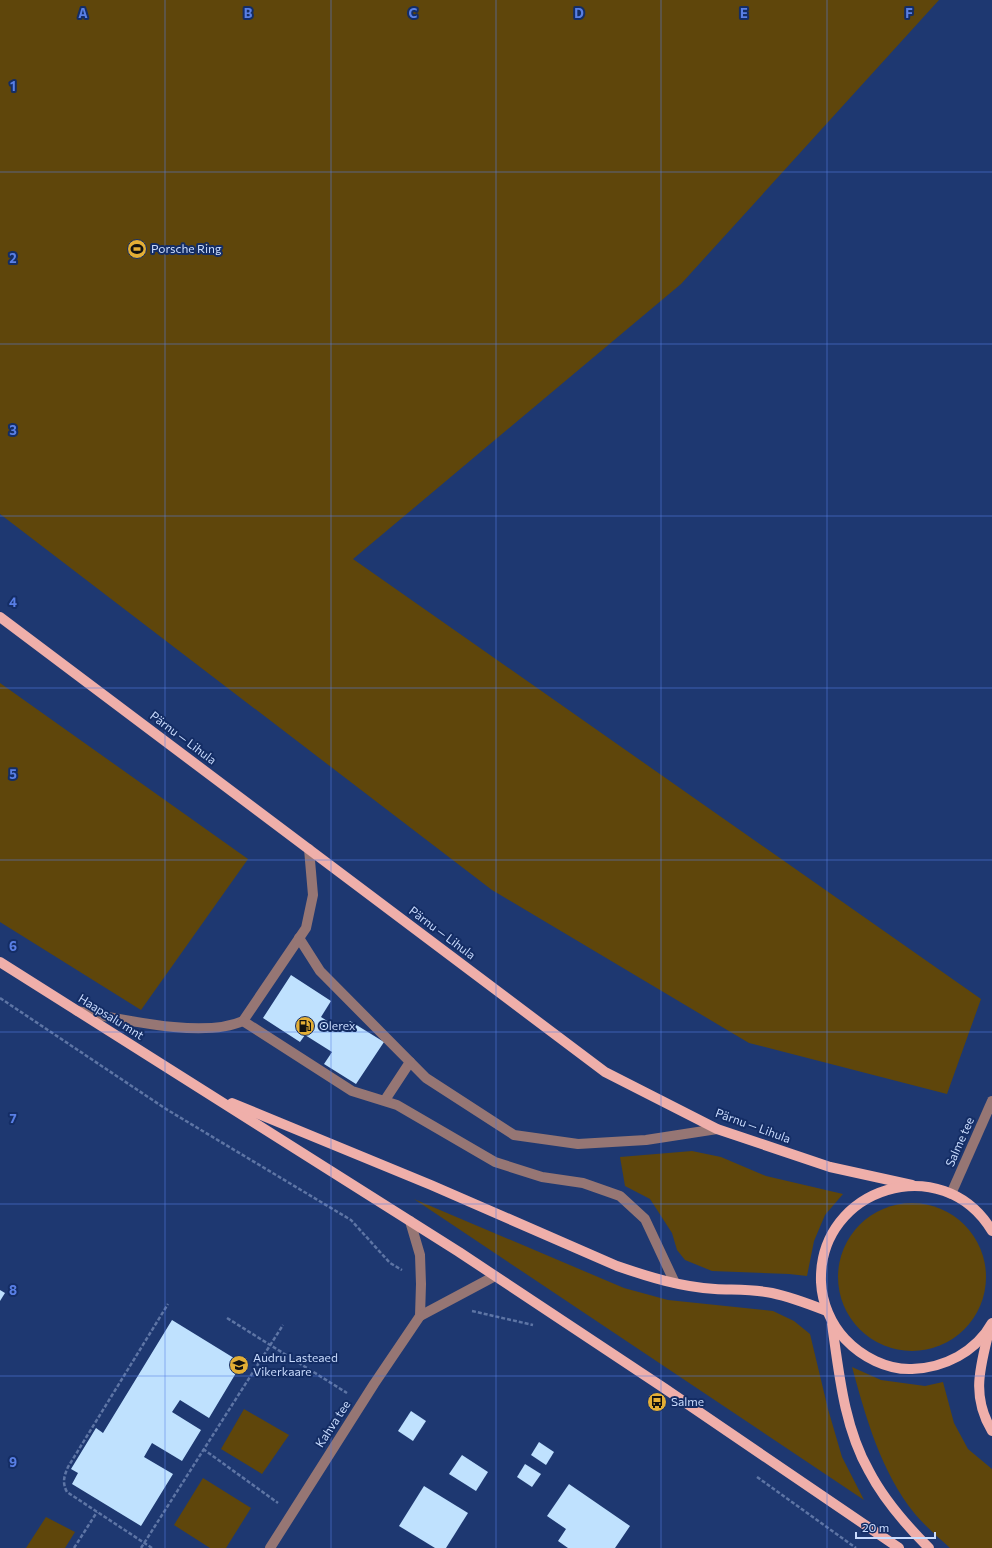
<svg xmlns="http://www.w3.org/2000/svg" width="992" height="1548" viewBox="0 0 992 1548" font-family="Commissioner,sans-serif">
	<rect width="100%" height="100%" fill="#1e3871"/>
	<g fill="#5f460b">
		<polygon points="0,0 939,0 681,284 353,559 981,999 947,1094 749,1043 492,890 0,514"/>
		<polygon points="0,683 248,859 141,1010 0,922"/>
		<polygon points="692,1151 721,1157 766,1176 843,1194 825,1215 814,1241 807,1276 789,1274 712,1271 685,1260 677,1250 672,1233 650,1199 625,1186 620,1157"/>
		<polygon points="414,1199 624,1288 668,1300 773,1311 794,1321 810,1334 828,1409 842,1457 864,1500"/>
		<circle cx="912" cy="1277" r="74"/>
		<path d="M852,1367l29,13 44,6 18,-4 11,41 14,26 24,20v79h-42c-12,-11 -25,-22 -35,-34 -34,-42 -49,-96 -63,-147z"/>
		<polygon points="244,1409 289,1435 262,1474 221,1449"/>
		<polygon points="203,1478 251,1508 226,1548 210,1548 174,1525"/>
		<polygon points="46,1517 75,1532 65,1548 26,1548"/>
	</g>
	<g fill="#bfe1fe">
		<polygon points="291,975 331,1001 321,1017 343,1031 350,1021 384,1042 356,1084 324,1064 332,1052 305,1035 300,1042 263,1018"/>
		<polygon points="0,1290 5,1293 0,1301"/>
		<polygon points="172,1320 242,1363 209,1418 180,1400 172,1412 201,1430 182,1461 152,1443 144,1457 173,1474 141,1526 72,1484 78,1473 71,1469 96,1428 103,1433"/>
		<polygon points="411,1411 426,1421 413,1441 398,1431"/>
		<polygon points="539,1442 554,1452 546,1465 531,1455"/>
		<polygon points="462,1455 488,1472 476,1491 449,1474"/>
		<polygon points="525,1464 541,1474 532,1487 517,1477"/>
		<polygon points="569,1484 630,1526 615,1548 568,1548 558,1541 566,1529 547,1516"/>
		<polygon points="424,1486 468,1513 446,1548 435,1548 399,1526"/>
	</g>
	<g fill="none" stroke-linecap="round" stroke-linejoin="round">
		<g stroke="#5e75a5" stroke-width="2.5" stroke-dasharray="4 2" stroke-linecap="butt">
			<polyline points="0,998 166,1109 351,1220 390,1263 402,1270"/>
			<polyline points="472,1311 533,1325"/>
			<polyline points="227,1318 347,1393"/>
			<polyline points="203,1449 278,1503"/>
			<polyline points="757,1477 856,1548"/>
			<polyline points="74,1548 97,1512"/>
			<polyline points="141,1548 283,1325"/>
			<path d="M152,1548l-85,-56c-5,-9 -3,-16 1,-25l100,-163"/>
		</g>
		<g stroke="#967674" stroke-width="10">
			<polyline points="299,938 320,971 426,1078 514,1135 578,1144 646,1140 717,1129"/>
			<path d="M77,1011c44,8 126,28 166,10l63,-93 7,-33 -4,-46"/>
			<polyline points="243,1021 352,1091 397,1105 495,1162 542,1177 583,1183 620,1196 645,1219 675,1283"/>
			<polyline points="385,1100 410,1062"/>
			<polyline points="951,1194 992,1101"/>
			<polyline points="410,1221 420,1255 421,1284 420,1316"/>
			<polyline points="270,1548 374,1384 420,1316 495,1276"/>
		</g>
		<g stroke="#efafaa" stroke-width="10">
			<polyline points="0,617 605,1072 717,1129 830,1167 912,1185"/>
			<polyline points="0,962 459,1252 664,1388 899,1548"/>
			<path d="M232,1103l199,82 186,81c32,11 64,21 98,23 19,1 38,0 57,4 19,4 37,11 55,18"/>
			<path d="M992,1231c-49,-82 -174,-44 -171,51 1,21 10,42 24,57 17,18 42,31 67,30 32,-1 64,-17 80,-46"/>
			<path d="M832,1324c7,49 12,103 37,147 15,29 37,54 60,77"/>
			<path d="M989,1331c-9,37 -18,65 3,100"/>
		</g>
	</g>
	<path fill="none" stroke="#597fe5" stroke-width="1" stroke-opacity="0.55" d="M165,0v1548M331,0v1548M496,0v1548M661,0v1548M827,0v1548M0,172h992M0,344h992M0,516h992M0,688h992M0,860h992M0,1032h992M0,1204h992M0,1376h992"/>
	<defs>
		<symbol id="stadium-disc" viewBox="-11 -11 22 22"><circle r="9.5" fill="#e3ae35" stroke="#142d65"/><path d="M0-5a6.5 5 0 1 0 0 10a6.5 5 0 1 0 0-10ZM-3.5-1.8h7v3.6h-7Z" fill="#111"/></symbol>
		<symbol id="fuel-disc" viewBox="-11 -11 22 22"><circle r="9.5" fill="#e3ae35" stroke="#142d65"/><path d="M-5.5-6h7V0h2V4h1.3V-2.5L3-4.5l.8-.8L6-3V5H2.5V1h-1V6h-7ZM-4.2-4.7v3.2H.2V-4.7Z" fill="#111"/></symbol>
		<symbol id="school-disc" viewBox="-11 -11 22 22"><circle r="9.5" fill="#e3ae35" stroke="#142d65"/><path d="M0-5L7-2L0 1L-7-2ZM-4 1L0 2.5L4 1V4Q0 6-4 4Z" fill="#111"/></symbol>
		<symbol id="bus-disc" viewBox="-11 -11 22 22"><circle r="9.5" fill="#e3ae35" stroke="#142d65"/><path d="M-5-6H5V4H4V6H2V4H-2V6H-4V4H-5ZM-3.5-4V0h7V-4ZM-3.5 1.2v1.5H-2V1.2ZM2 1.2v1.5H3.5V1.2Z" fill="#111"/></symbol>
	</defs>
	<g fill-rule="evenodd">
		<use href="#stadium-disc" x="126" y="238" width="22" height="22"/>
		<use href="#fuel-disc" x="294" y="1015" width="22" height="22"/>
		<use href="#school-disc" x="228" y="1354" width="22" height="22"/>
		<use href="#bus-disc" x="646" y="1391" width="22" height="22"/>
	</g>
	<g text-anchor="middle" stroke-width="4" stroke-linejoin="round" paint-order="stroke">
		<g font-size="12" fill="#c9dbfd" stroke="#142d65" text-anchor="start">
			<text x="151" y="253">Porsche Ring</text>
			<text x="319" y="1030">Olerex</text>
			<text x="253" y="1362">Audru Lasteaed<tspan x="253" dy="14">Vikerkaare</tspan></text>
			<text x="671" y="1406">Salme</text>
		</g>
		<g font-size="12" fill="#c9dbfd" stroke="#142d65">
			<text transform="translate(183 738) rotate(37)" y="4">Pärnu — Lihula</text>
			<text transform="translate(442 933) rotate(37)" y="4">Pärnu — Lihula</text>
			<text transform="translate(111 1017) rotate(32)" y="4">Haapsalu mnt</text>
			<text transform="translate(753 1126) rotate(20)" y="4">Pärnu — Lihula</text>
			<text transform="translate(960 1142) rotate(-66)" y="4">Salme tee</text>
			<text transform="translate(333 1424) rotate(-57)" y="4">Kahva tee</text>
		</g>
	</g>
	<g font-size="13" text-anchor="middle" font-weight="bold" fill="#597fe5" stroke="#142d65" stroke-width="4" stroke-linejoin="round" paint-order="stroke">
		<text x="83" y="18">A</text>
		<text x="248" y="18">B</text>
		<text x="413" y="18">C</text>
		<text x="579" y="18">D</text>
		<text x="744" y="18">E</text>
		<text x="909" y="18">F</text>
		<text x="13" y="91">1</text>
		<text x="13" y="263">2</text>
		<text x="13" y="435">3</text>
		<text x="13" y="607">4</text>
		<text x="13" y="779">5</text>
		<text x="13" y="951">6</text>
		<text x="13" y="1123">7</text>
		<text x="13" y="1295">8</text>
		<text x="13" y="1467">9</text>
	</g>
	<path d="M856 1532v6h79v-6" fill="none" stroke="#c9dbfd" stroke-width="2"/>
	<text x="862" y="1532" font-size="12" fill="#c9dbfd" stroke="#142d65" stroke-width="3" paint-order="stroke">20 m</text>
</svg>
